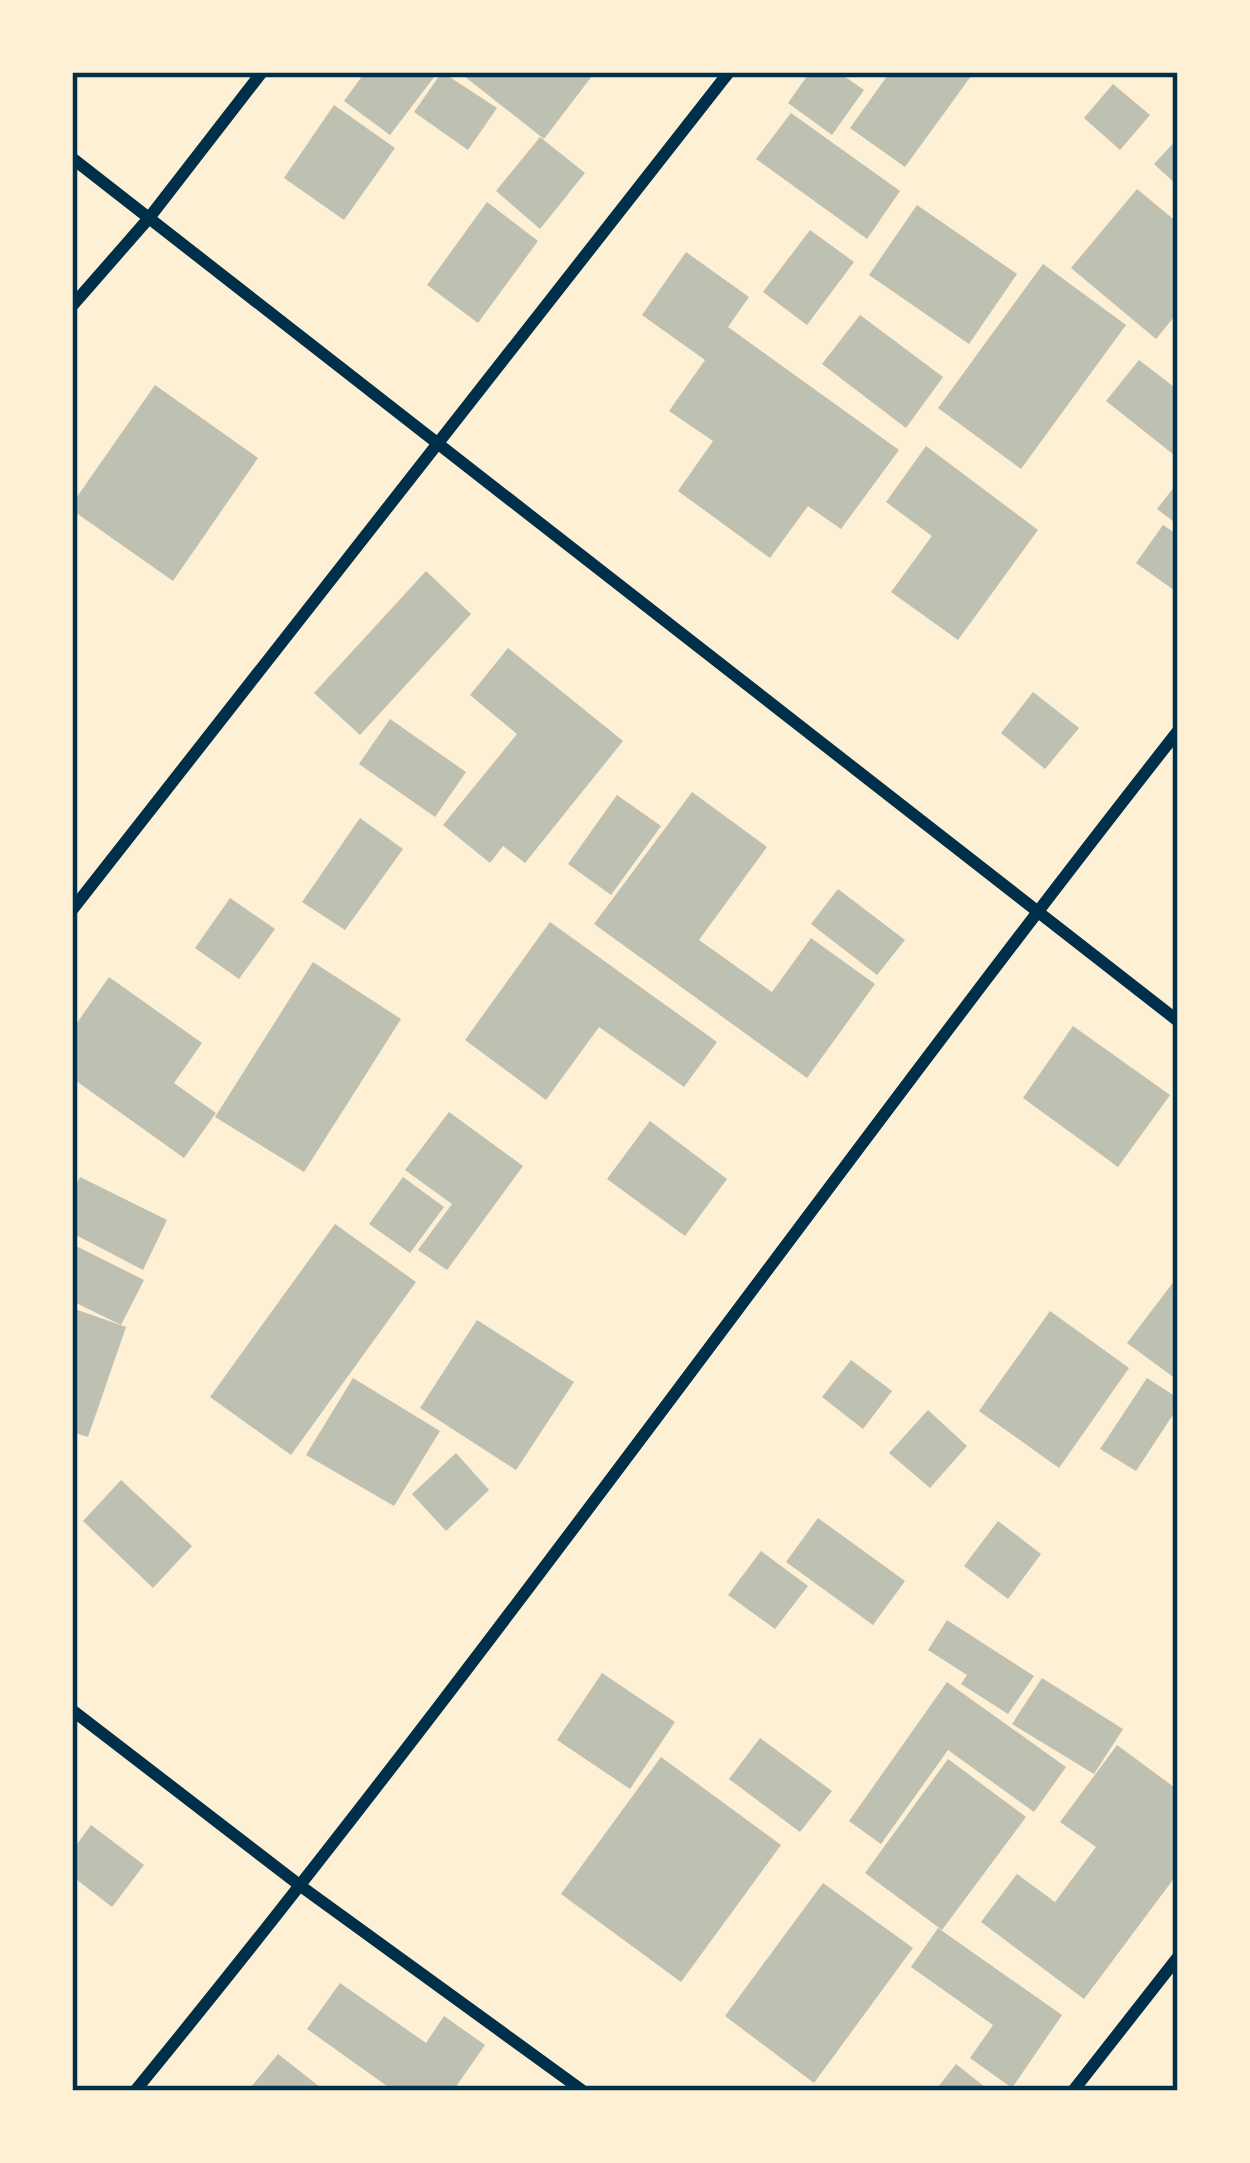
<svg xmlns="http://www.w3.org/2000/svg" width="1250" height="2163" viewBox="0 0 1250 2163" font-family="'Crimson Pro',serif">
	<rect width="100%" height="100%" fill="#fdf0d5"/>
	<g fill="#bec0b2">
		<polygon points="365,72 438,72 390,135 344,101"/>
		<polygon points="442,72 497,108 468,150 414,112"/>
		<polygon points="459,72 595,72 544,139"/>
		<polygon points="810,72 838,72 864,90 832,135 788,103"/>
		<polygon points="890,72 974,72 905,167 850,128"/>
		<polygon points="1113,84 1150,115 1120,150 1084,118"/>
		<polygon points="334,105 395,148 344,220 284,178"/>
		<polygon points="791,113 900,191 867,239 756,159"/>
		<polygon points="540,137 585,173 540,229 496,191"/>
		<polygon points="1178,138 1178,186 1154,164"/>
		<polygon points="1137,189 1178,223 1178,312 1156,339 1071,268"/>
		<polygon points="487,202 538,241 478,323 427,285"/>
		<polygon points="917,205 1017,274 969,344 869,275"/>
		<polygon points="810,230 854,262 807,325 763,292"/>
		<polygon points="686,252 749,297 728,327 899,450 841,529 808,506 770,558 678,491 713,441 669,411 705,360 642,315"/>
		<polygon points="1043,264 1126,325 1021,469 938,408"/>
		<polygon points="860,315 943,377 906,428 822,364"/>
		<polygon points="1139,360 1178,390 1178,458 1106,401"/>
		<polygon points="155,385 258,458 173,581 72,510 72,504"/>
		<polygon points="926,446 1038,530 958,640 891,592 932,536 886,502"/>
		<polygon points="1178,482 1178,525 1157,509"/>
		<polygon points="1163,525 1178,535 1178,593 1136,563"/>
		<polygon points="426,571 471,614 360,735 314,693"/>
		<polygon points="508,648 623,741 525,863 503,846 490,863 443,825 517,734 470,695"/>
		<polygon points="1033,692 1079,728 1045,769 1001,733"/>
		<polygon points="390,719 466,772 435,817 359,764"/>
		<polygon points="692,792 767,847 699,940 772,992 811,938 875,984 807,1078 594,924"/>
		<polygon points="617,795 661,826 611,895 568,864"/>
		<polygon points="360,818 403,849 345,930 302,902"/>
		<polygon points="838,889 905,940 877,975 811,924"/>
		<polygon points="230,898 275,929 239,979 195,948"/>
		<polygon points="550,922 717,1042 684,1087 599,1027 546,1100 465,1040"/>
		<polygon points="313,962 401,1019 304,1172 215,1117"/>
		<polygon points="109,977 202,1043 174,1083 216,1113 184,1158 72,1078 72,1030"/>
		<polygon points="1073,1026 1170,1095 1118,1167 1023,1098"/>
		<polygon points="449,1112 523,1166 447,1270 418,1250 452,1204 405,1170"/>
		<polygon points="650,1121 727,1179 685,1236 607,1179"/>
		<polygon points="80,1177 167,1220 143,1270 72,1233 72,1194"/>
		<polygon points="403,1177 444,1207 410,1253 369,1224"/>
		<polygon points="335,1224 416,1282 291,1455 210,1397"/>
		<polygon points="72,1244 144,1280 121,1325 72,1301"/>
		<polygon points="1178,1276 1178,1377 1176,1379 1127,1343"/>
		<polygon points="72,1308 126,1327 88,1437 72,1432"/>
		<polygon points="1050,1311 1129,1368 1059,1468 979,1411"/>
		<polygon points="477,1320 574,1382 516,1470 420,1408"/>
		<polygon points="851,1360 892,1391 863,1429 822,1397"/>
		<polygon points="353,1378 440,1431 394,1506 306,1455"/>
		<polygon points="1147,1378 1178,1398 1178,1407 1136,1471 1100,1449"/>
		<polygon points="928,1410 967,1446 930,1488 889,1453"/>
		<polygon points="456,1453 489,1490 446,1531 412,1494"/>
		<polygon points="121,1480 192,1546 153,1588 83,1521"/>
		<polygon points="818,1518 905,1581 873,1625 786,1562"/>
		<polygon points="998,1521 1041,1554 1008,1599 964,1566"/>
		<polygon points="761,1551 808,1586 775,1629 728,1595"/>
		<polygon points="947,1620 1034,1676 1008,1714 961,1684 967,1675 928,1650"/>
		<polygon points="602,1673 675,1722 630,1789 557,1740"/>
		<polygon points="1042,1678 1123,1729 1094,1774 1012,1724"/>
		<polygon points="947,1682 1066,1767 1034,1812 948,1750 881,1844 849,1821"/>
		<polygon points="760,1738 832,1791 800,1832 729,1779"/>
		<polygon points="1117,1745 1178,1790 1178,1873 1084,1999 981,1922 1017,1874 1055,1902 1096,1847 1060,1822"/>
		<polygon points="661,1757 781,1845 681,1982 561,1894"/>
		<polygon points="948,1759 1026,1817 942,1930 865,1873"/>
		<polygon points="91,1825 144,1865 112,1907 72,1876 72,1851"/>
		<polygon points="823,1883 913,1948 814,2083 725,2016"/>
		<polygon points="938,1928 1062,2015 1012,2088 970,2058 993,2025 911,1967"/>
		<polygon points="340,1983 426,2043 444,2016 485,2045 453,2091 394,2091 307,2029"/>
		<polygon points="278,2054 320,2087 317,2091 258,2091 252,2086"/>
		<polygon points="956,2064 990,2091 935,2091"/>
	</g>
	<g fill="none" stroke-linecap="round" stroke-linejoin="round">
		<g stroke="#003049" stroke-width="12">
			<polyline points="72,158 1178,1021"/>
			<polyline points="72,306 149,218 262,72"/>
			<polyline points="72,910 729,72"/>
			<polyline points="72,1710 302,1887 583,2091"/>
			<path d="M135,2091c362,-442 690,-911 1043,-1360"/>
			<polyline points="1073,2091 1178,1957"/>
		</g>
	</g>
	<rect width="1250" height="2163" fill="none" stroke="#fdf0d5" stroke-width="150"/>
	<rect x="75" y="75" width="1100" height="2013" fill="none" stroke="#003049" stroke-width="4.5"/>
</svg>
